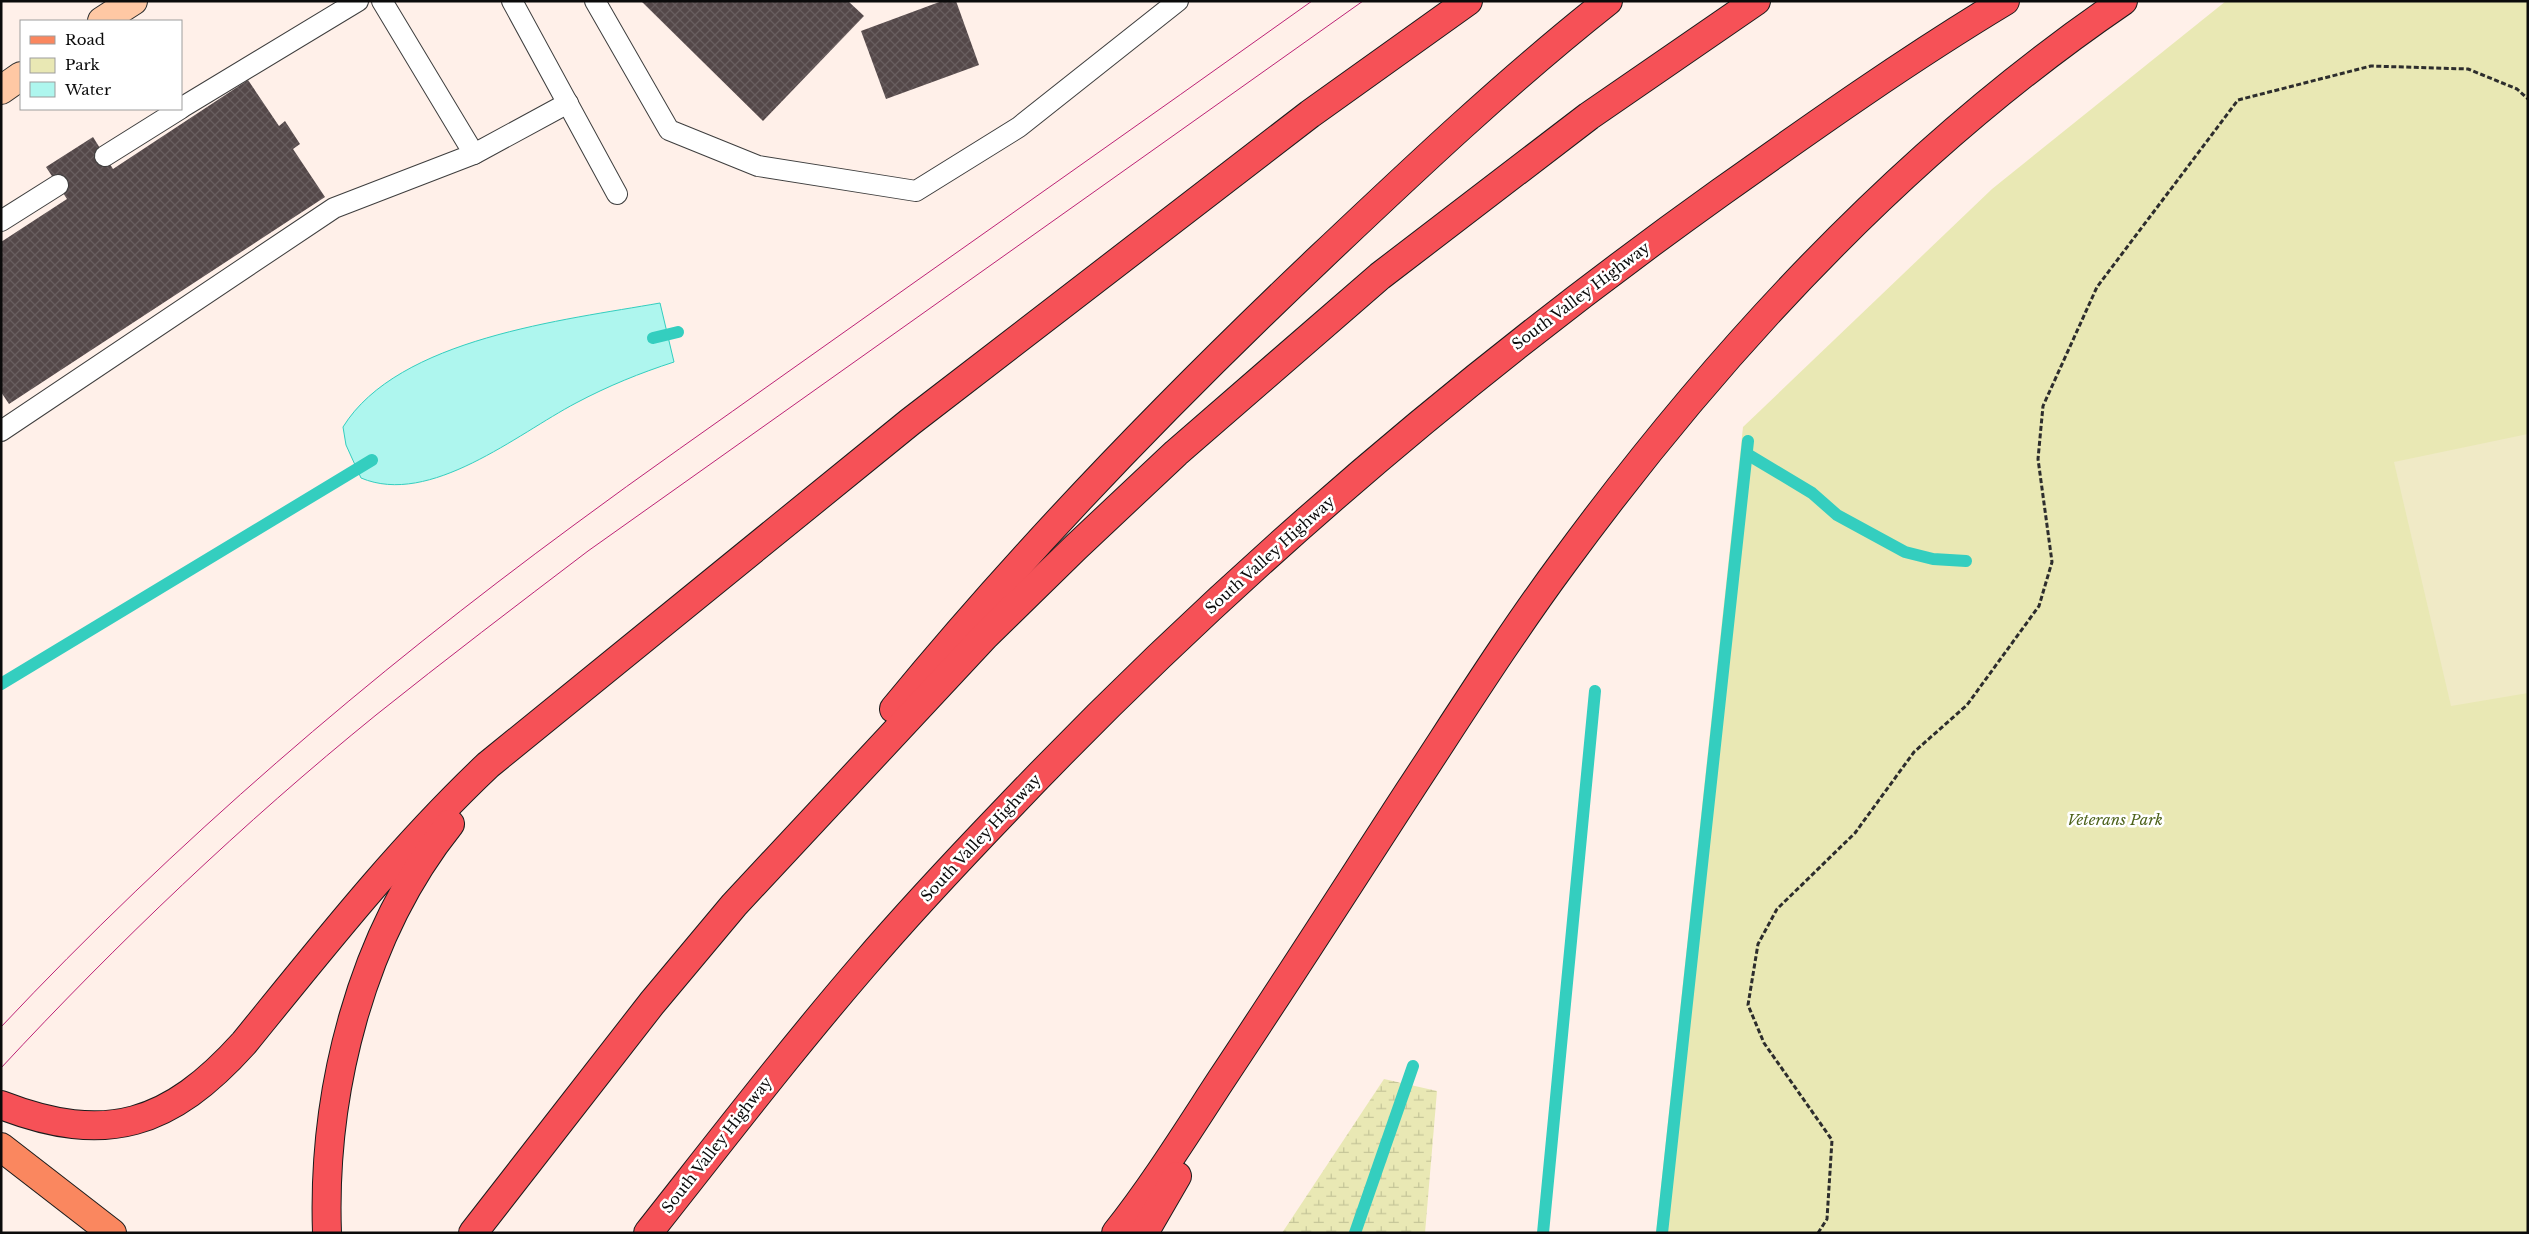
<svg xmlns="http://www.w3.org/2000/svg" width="2529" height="1234" viewBox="0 0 2529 1234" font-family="'Libre Baskerville',serif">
	<defs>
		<pattern id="wetland-marsh" width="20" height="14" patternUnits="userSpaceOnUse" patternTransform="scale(1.25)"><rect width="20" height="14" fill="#e9e8b4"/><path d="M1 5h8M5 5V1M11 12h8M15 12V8" fill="none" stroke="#c6c699"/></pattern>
		<pattern id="building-cross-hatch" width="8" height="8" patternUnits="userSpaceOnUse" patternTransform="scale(1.25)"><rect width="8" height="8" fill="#544849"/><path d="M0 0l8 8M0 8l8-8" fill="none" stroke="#685e5f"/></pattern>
	</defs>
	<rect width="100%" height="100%" fill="#fff0e9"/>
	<polygon fill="#e9e8b4" points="2226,1 2528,1 2528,1233 1656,1233 1743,427 1992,189"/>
	<polygon fill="url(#wetland-marsh)" points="1384,1079 1437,1091 1425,1233 1282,1233"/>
	<polygon fill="#f0eac6" points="2528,434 2528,693 2451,706 2394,462"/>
	<path fill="#aef6ee" stroke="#34cebf" d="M660,303l14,59c-34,11 -66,24 -98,41 -59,31 -146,104 -215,75l-15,-33 -3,-18c55,-89 222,-107 317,-124z"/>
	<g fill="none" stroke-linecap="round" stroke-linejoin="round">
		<g stroke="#34cebf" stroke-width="12">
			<polyline points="653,338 678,332"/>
			<polyline points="1747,454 1812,493 1837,515 1905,552 1933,559 1966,561"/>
			<polyline points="1,684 372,460"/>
			<polyline points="1355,1233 1413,1066"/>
			<polyline points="1543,1233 1595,691"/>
			<polyline points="1662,1233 1748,441"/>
		</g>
	</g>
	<g fill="url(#building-cross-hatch)">
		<polygon points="641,1 848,1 864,16 763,121"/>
		<polygon points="942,1 956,1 979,65 886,99 861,31"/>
		<polygon points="248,80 279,126 285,121 300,144 293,149 325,197 9,404 1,392 1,242 67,199 46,167 93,137 113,169"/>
	</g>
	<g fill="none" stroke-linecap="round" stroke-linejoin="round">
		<defs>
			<g id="lane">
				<polyline points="512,1 617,194"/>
				<polyline points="595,1 669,130 758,166 916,191 1019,127 1178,1"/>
				<polyline points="181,108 358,1"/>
				<polyline points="474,154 568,103"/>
				<polyline points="105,156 180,109"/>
				<polyline points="1,221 58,185"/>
				<polyline points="1,431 334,208 474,154 382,1"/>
			</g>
			<g id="secondary">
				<polyline points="102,21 133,1"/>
				<polyline points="1,90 21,76"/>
			</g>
			<polyline id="primary" points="1,1147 112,1233"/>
			<g id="highway">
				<path d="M894,709c132,-161 276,-309 427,-452 93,-88 186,-176 287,-256"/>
				<path d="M1,1105c106,41 169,20 243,-62 78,-96 155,-194 244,-278l422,-343 400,-308 158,-113"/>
				<path d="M327,1233c-5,-141 34,-298 123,-409"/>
				<polyline points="473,1233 652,1003 734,905 985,636 1075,548 1176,453 1380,276 1589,116 1756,1"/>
				<path d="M648,1233c71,-90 141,-181 215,-267 46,-54 95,-106 144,-157 217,-228 458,-434 714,-617 93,-66 186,-132 284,-191"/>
				<path d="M1116,1233c38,-48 71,-101 105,-153 64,-96 126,-193 189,-290 50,-76 99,-154 153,-227 157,-214 340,-412 560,-562"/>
				<polyline points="1144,1233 1177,1176"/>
			</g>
		</defs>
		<use href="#lane" stroke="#3e3e3e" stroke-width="22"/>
		<use href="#secondary" stroke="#2d2d2d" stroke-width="30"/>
		<use href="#primary" stroke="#1c1c1c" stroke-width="30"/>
		<use href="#highway" stroke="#1c1c1c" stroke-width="30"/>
		<polyline stroke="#2d2d2d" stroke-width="3" stroke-dasharray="5 2.5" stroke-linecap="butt" points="1818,1233 1827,1219 1832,1140 1764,1043 1748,1005 1758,944 1777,909 1855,833 1914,752 1967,705 2039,606 2052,562 2038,459 2043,406 2097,287 2238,100 2371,66 2468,69 2517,89 2528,99"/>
		<use href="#lane" stroke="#fff" stroke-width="20"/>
		<use href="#secondary" stroke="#ffc8a4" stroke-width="28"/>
		<use href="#primary" stroke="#fa875f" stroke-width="28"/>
		<use href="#highway" stroke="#f65157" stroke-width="28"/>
		<g stroke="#bc2376" stroke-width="1">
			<path d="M1,1027c174,-185 369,-352 573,-502 70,-52 141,-101 211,-151 176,-125 352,-248 527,-373"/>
			<path d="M1,1068c117,-126 242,-245 375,-353 70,-56 141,-110 212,-164l775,-550"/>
		</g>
	</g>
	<g text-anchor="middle" stroke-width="5" stroke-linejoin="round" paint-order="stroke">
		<g font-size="15" fill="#0b0b0b" stroke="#fff">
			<text transform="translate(1581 296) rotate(-37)" y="5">South Valley Highway</text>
			<text transform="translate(1270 555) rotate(-42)" y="5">South Valley Highway</text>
			<text transform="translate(981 838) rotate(-47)" y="5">South Valley Highway</text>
			<text transform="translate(717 1145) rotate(-52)" y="5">South Valley Highway</text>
		</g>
		<g font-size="15" font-style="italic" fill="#4e631c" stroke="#fff">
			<text x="2115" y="825">Veterans Park</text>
		</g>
	</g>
	<rect width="2529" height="1234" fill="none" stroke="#0b0b0b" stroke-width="5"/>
	<rect x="20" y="20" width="162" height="90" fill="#ffffff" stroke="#9d9d9d"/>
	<rect x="30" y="36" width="25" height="8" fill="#fa875f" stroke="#9d9d9d"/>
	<text x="65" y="45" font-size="15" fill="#0b0b0b">Road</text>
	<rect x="30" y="58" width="25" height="15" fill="#e9e8b4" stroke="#9d9d9d"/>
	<text x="65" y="70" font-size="15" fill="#0b0b0b">Park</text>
	<rect x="30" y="82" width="25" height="15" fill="#aef6ee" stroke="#9d9d9d"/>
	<text x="65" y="95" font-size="15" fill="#0b0b0b">Water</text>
</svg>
